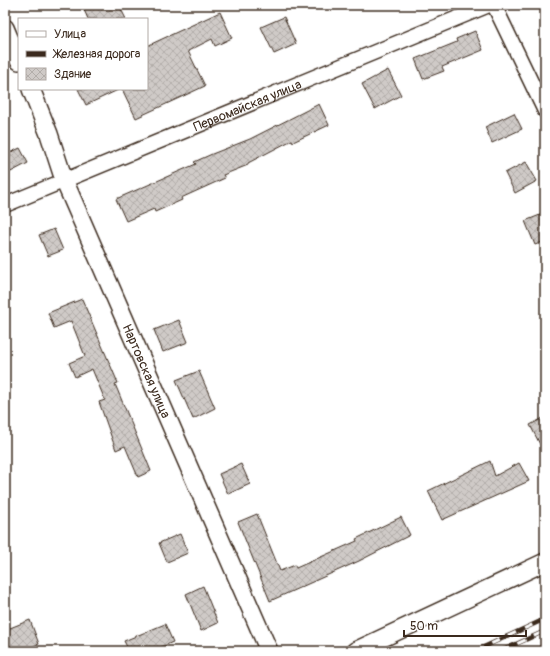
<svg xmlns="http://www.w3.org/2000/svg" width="550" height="656" viewBox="0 0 550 656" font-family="Pangolin,sans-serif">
	<defs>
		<pattern id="building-cross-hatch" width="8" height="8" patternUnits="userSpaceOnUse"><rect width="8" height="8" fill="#cfcac7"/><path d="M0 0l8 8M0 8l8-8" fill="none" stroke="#b3aeaa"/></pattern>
	</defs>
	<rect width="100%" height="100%" fill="#fff"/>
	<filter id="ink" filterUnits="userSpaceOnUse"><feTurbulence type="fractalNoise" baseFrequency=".025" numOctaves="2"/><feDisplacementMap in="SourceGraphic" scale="8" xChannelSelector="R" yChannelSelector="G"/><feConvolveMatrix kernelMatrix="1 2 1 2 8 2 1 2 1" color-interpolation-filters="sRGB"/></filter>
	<g filter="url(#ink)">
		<g fill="url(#building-cross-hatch)" stroke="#3b2a1e">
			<polygon points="82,5 119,5 126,19 88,19"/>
			<polygon points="220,12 232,38 215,46 212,39 188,51 205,86 136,118 122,89 147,89 147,46"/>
			<polygon points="284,17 296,44 274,54 261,27"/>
			<polygon points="475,31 483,50 442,67 444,71 423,79 415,59 457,42 456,39"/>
			<polygon points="388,70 401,95 375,109 362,84"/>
			<polygon points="78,89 120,89 86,105"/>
			<polygon points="319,104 329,125 293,142 292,140 248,163 248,165 223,175 225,178 181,198 182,200 155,212 154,209 126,221 116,199 196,164 194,162 212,154 250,139"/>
			<polygon points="514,113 522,129 492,143 485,127"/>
			<polygon points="20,148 28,163 5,175 5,155"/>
			<polygon points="526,162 537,181 515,193 505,173"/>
			<polygon points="545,213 545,241 535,245 525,221"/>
			<polygon points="54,229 63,250 48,256 39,235"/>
			<polygon points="82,299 118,383 115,384 151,471 138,477 125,446 116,450 99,402 105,400 92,369 75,377 69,363 85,356 71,321 54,328 48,313"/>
			<polygon points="179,320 188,342 163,352 154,330"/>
			<polygon points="199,371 215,408 193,419 176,380"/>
			<polygon points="545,417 545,454 530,425"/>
			<polygon points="490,461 495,476 519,463 529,481 442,520 428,491"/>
			<polygon points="241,464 250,484 228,494 219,474"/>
			<polygon points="257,514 280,571 295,565 296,568 357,541 356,539 401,517 410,535 359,561 270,601 238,522"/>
			<polygon points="180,534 188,553 167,562 159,543"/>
			<polygon points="203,586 218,623 201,631 186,594"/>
			<polygon points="30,620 39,644 22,651 9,651 5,642 5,630"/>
			<polygon points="165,624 173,642 152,651 129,651 124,641"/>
		</g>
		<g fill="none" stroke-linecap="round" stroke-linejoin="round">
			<defs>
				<g id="minor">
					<polyline points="494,5 545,111"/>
					<path id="s1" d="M5,205l484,-200"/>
				</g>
				<g id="tertiary">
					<polyline points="5,28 19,61"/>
					<path id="s2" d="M31,89l18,45 15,46 205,471"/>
					<polyline points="355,651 545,562"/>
				</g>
			</defs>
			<use href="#minor" stroke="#3b2a1e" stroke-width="17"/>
			<use href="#tertiary" stroke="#3b2a1e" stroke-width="20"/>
			<use href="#minor" stroke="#fff" stroke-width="14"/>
			<use href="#tertiary" stroke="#fff" stroke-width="17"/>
			<defs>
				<g id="rail">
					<polyline points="475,651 545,619"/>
					<polyline points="501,651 545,631"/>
				</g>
			</defs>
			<use href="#rail" stroke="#3b2a1e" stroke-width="4.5"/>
			<use href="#rail" stroke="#fff" stroke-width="3" stroke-dasharray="9" stroke-linecap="butt"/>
		</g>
	</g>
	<g text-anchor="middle" stroke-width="3" stroke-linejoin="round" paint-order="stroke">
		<g font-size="13" fill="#3b2a1e" stroke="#fff">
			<text dy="5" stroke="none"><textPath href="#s1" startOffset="262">Первомайская улица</textPath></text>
			<text dy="5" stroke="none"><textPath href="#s2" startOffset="305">Нартовская улица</textPath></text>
		</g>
	</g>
	<rect width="550" height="656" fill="none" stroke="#fff" stroke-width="20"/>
	<rect x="10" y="10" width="530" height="636" fill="none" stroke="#3b2a1e" stroke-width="1.5" filter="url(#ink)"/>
	<rect x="18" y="18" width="130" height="72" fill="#ffffff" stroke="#b1aaa5"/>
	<rect x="26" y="31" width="20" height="6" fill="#ffffff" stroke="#b1aaa5"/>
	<text x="54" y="38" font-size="12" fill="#3b2a1e">Улица</text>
	<rect x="26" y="51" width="20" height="6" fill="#3b2a1e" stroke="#b1aaa5"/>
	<text x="54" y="58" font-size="12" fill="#3b2a1e">Железная дорога</text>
	<rect x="26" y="68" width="20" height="12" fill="url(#building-cross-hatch)" stroke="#b1aaa5"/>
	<text x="54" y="78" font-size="12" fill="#3b2a1e">Здание</text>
	<path d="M404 630v6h122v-6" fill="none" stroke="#3b2a1e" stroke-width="2"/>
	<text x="410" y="630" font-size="12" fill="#3b2a1e" stroke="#ffffff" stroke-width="3" paint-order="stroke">50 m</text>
</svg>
